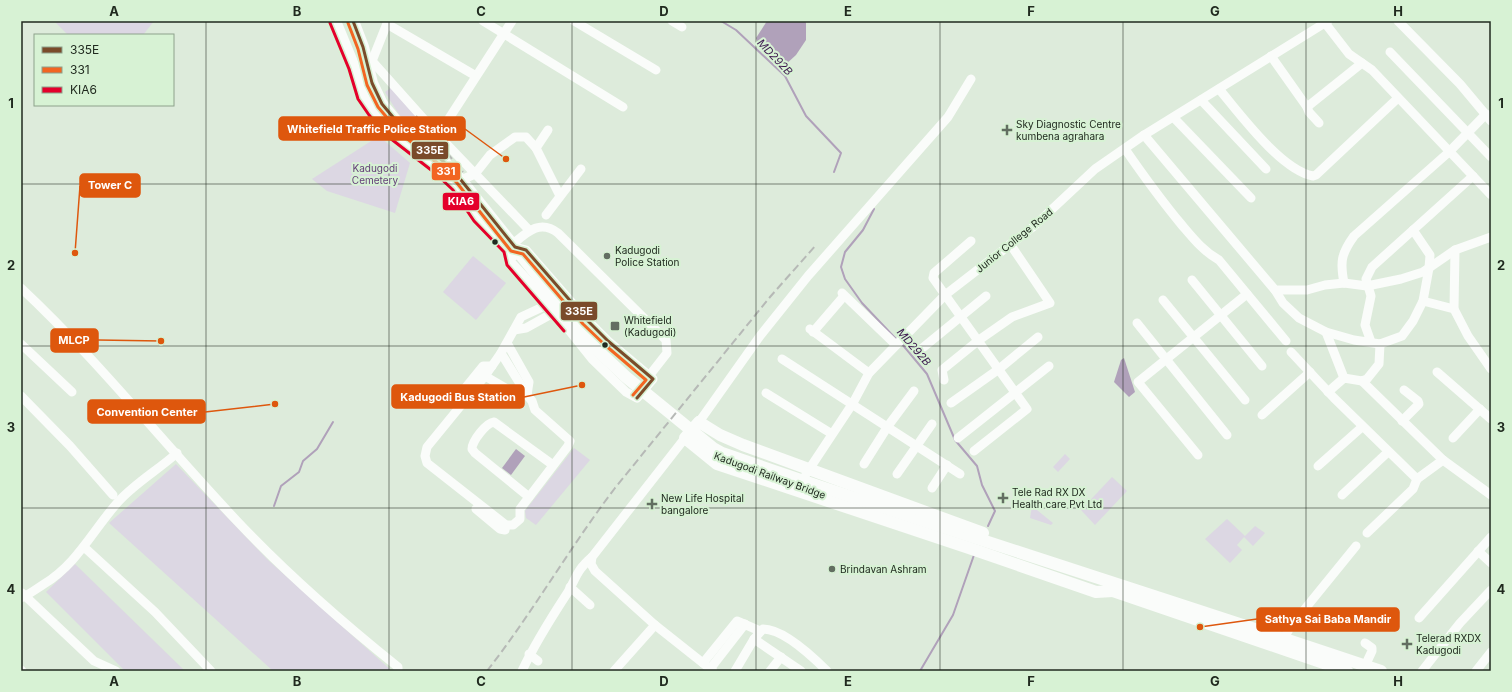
<svg xmlns="http://www.w3.org/2000/svg" width="1512" height="692" viewBox="0 0 1512 692" font-family="Inter,sans-serif">
	<rect width="100%" height="100%" fill="#ddebdb"/>
	<g fill="#dcd7e3">
		<polygon points="54,21 154,21 143,35 68,35"/>
		<path d="M392,87l37,41 -7,7c-16,-7 -28,-28 -37,-43z"/>
		<polygon points="379,136 410,163 395,213 327,191 312,179"/>
		<polygon points="473,256 506,283 476,320 443,292"/>
		<polygon points="574,448 590,460 536,525 526,518 525,511"/>
		<polygon points="1065,454 1070,459 1058,472 1053,467"/>
		<polygon points="176,464 268,560 392,671 273,671 109,523"/>
		<polygon points="1112,477 1127,491 1095,525 1081,510"/>
		<polygon points="1032,506 1053,523 1051,525 1030,518"/>
		<polygon points="1227,519 1245,536 1255,526 1265,533 1253,546 1244,537 1237,545 1242,550 1230,563 1205,539"/>
		<polygon points="75,564 185,671 125,671 46,592"/>
	</g>
	<g fill="#b0a1ba">
		<path d="M767,21h38l1,2v17l-10,15 -11,10c-14,-6 -24,-12 -29,-27z"/>
		<polygon points="1124,358 1135,392 1129,397 1114,382 1121,360"/>
		<polygon points="516,449 525,456 511,475 502,468"/>
	</g>
	<g fill="none" stroke-linecap="round" stroke-linejoin="round">
		<g stroke="#b0a1ba" stroke-width="2">
			<polyline points="721,21 736,30 785,76 806,116 841,153 834,172"/>
			<polyline points="874,209 863,230 845,252 841,267 845,279 862,303 897,340"/>
			<polyline points="902,344 927,374 955,440 977,466 982,485 995,511 988,526"/>
			<polyline points="274,506 281,486 299,472 303,461 317,449 333,422"/>
			<polyline points="920,671 953,615 974,555"/>
		</g>
		<g stroke="#fafcfa" stroke-width="9">
			<polyline points="483,21 623,107"/>
			<polyline points="574,21 656,70"/>
			<polyline points="672,21 682,27"/>
			<polyline points="1398,21 1460,84 1491,121"/>
			<polyline points="1325,23 1349,54 1372,70 1491,195"/>
			<polyline points="387,24 476,76"/>
			<polyline points="1390,52 1491,157"/>
			<polyline points="1271,56 1307,107 1309,112 1319,123"/>
			<polyline points="372,61 438,135 529,230"/>
			<polyline points="354,67 368,65 372,61 388,21"/>
			<path d="M1219,89c21,25 62,81 94,87l3,-1 82,-77"/>
			<polyline points="1201,100 1266,169"/>
			<polyline points="1307,107 1362,63"/>
			<polyline points="1174,118 1251,198"/>
			<polyline points="548,130 536,148 560,196"/>
			<polyline points="1144,135 1275,290 1307,290 1325,285 1344,283 1367,286 1401,279 1423,272 1455,250 1491,237"/>
			<path d="M1125,149c18,26 36,51 56,75 12,14 22,27 38,36l67,81"/>
			<polyline points="426,154 512,21"/>
			<polyline points="461,180 475,174 490,155 515,137 526,137 536,148"/>
			<polyline points="546,215 581,169"/>
			<polyline points="971,241 934,273 933,278 1027,409 974,451"/>
			<path d="M513,244c14,-12 27,-25 45,-11l108,107 1,13 -18,23"/>
			<polyline points="509,250 511,262 536,289 592,359 626,392 637,398 653,379 608,341 587,320 526,250 515,247"/>
			<polyline points="1192,280 1262,366"/>
			<path d="M1344,283c-4,-21 -3,-29 10,-47l95,-84 37,-38"/>
			<path d="M21,288c78,73 143,156 216,233 50,53 105,101 161,146v4"/>
			<polyline points="1275,290 1283,303 1299,318 1326,332 1354,340 1380,344 1402,336 1413,321 1423,301 1429,268 1430,255 1413,230"/>
			<polyline points="842,293 896,345"/>
			<polyline points="1163,300 1245,400"/>
			<polyline points="1423,301 1454,309 1468,336 1491,369"/>
			<polyline points="1454,309 1455,250"/>
			<polyline points="1137,323 1227,435"/>
			<polyline points="810,329 869,373"/>
			<polyline points="514,330 526,328 555,312"/>
			<polyline points="813,332 844,296"/>
			<polyline points="1326,332 1344,378"/>
			<polyline points="1371,342 1365,325 1371,296 1366,279 1372,267 1473,176"/>
			<polyline points="507,343 529,382 527,395"/>
			<polyline points="21,344 72,392"/>
			<polyline points="920,350 986,296"/>
			<polyline points="1291,352 1334,398 1417,479 1443,460"/>
			<polyline points="501,353 522,387"/>
			<polyline points="782,359 960,474"/>
			<polyline points="1437,372 1491,419"/>
			<polygon points="485,376 512,392 527,395 532,401 535,410 570,441 568,446 520,509 520,519 513,525 506,525 427,463 425,456 427,447"/>
			<polyline points="485,376 501,353 521,317 549,304"/>
			<polyline points="944,380 942,370 979,340 1012,317 1050,303 1010,244"/>
			<polyline points="1362,381 1443,460 1491,495"/>
			<polyline points="1328,392 1344,378 1362,381 1367,379 1379,364 1380,344"/>
			<polyline points="766,393 832,434"/>
			<polyline points="21,396 70,446 113,495"/>
			<polyline points="453,403 483,366 492,366"/>
			<polyline points="951,403 999,369 1038,337"/>
			<polyline points="1262,415 1310,372"/>
			<polyline points="1402,421 1419,404 1418,401 1404,390"/>
			<polyline points="699,422 760,336 808,276 948,117 971,79"/>
			<polyline points="958,438 1049,366"/>
			<polyline points="1453,438 1480,409"/>
			<polyline points="1198,455 1138,382 1247,294"/>
			<polyline points="864,464 888,426 914,391"/>
			<polyline points="1318,466 1362,427"/>
			<polyline points="806,474 853,403 869,373 945,295 1033,227 1095,169 1144,135 1328,21"/>
			<polyline points="897,474 932,424"/>
			<polyline points="932,488 947,465"/>
			<polyline points="1342,495 1388,452"/>
			<path d="M529,497l-54,-44 -3,-4c0,-8 14,-26 22,-27l59,43"/>
			<polyline points="476,509 500,529 505,530 506,525"/>
			<polyline points="1367,533 1413,489 1417,479"/>
			<polyline points="84,547 155,612 211,671"/>
			<polyline points="1478,551 1491,563"/>
			<polyline points="570,587 590,605"/>
			<polyline points="22,593 94,661 116,671"/>
			<path d="M21,598c9,-4 15,-9 23,-14 33,-20 49,-54 74,-82 17,-19 40,-32 59,-49"/>
			<polyline points="1419,618 1491,537"/>
			<polyline points="655,625 713,671"/>
			<polyline points="754,639 801,671"/>
			<polyline points="1281,643 1291,626 1356,546"/>
			<polyline points="529,654 538,661"/>
			<polyline points="703,663 737,621 760,631"/>
			<polyline points="1365,666 1372,651 1372,648 1365,643"/>
			<polyline points="710,669 745,624"/>
			<polyline points="21,670 22,671"/>
			<path d="M522,671c13,-28 29,-53 46,-79 9,-16 9,-22 24,-35"/>
			<polyline points="614,671 655,625 595,571 591,564 592,557 685,438"/>
			<path d="M735,671l19,-32 9,-10c20,0 50,28 64,42"/>
			<polyline points="770,671 781,657"/>
			<polyline points="1422,671 1460,623 1491,590"/>
			<polyline points="1476,671 1491,652"/>
		</g>
		<g stroke="#fafcfa" stroke-width="12">
			<polyline points="335,21 354,67 363,97 373,112 389,131 438,169 457,187 478,218 513,255"/>
			<path d="M353,21l10,26 9,36 10,21 21,25 40,32 18,19 134,168 31,29 87,71 9,5c219,76 440,144 659,218"/>
			<polyline points="983,533 743,445 720,435 699,422 685,438 717,464 969,548 1096,592 1113,591"/>
			<polyline points="1113,591 1347,671"/>
		</g>
		<g stroke="#b6b9b6" stroke-width="2" stroke-dasharray="8 4" stroke-linecap="butt">
			<polyline points="416,116 463,172"/>
			<path d="M487,671c46,-59 83,-124 128,-183l155,-191 46,-52"/>
		</g>
		<defs>
			<polyline id="bus-1" points="353,21 363,47 372,83 382,104 403,129 443,161 461,180 515,247 526,250 587,320 608,341 653,379 637,398"/>
			<polyline id="bus-2" points="348,23 358,49 367,85 378,107 400,133 440,165 457,183 511,251 523,254 583,324 605,345 646,380 633,395"/>
			<polyline id="bus-3" points="330,23 349,69 358,99 369,115 386,135 435,173 453,190 474,221 504,252 507,265 564,331"/>
		</defs>
		<use href="#bus-1" stroke="#d7f2d4" stroke-width="6"/>
		<use href="#bus-2" stroke="#d7f2d4" stroke-width="6"/>
		<use href="#bus-3" stroke="#d7f2d4" stroke-width="6"/>
		<use href="#bus-1" stroke="#7a4b2a" stroke-width="3"/>
		<use href="#bus-2" stroke="#f26522" stroke-width="3"/>
		<use href="#bus-3" stroke="#e4002b" stroke-width="3"/>
	</g>
	<path fill="none" stroke="#202a1f" stroke-width="1" stroke-opacity="0.55" d="M206,21v650M389,21v650M572,21v650M756,21v650M940,21v650M1123,21v650M1306,21v650M21,184h1470M21,346h1470M21,508h1470"/>
	<g fill="#626e61" stroke="#d7f2d4" stroke-width="1.5">
		<path d="M1005 124h4v4h4v4h-4v4h-4v-4h-4v-4h4z"/>
		<circle cx="607" cy="256" r="4"/>
		<rect x="610" y="321" width="10" height="10" rx="2"/>
		<path d="M1001 492h4v4h4v4h-4v4h-4v-4h-4v-4h4z"/>
		<path d="M650 498h4v4h4v4h-4v4h-4v-4h-4v-4h4z"/>
		<circle cx="832" cy="569" r="4"/>
		<path d="M1405 638h4v4h4v4h-4v4h-4v-4h-4v-4h4z"/>
	</g>
	<g fill="#202a1f" stroke="#d7f2d4" stroke-width="1.5">
		<circle cx="495" cy="242" r="3.5"/>
		<circle cx="605" cy="345" r="3.5"/>
	</g>
	<g text-anchor="middle" stroke-width="4" stroke-linejoin="round" paint-order="stroke">
		<g font-size="10" fill="#202a1f" stroke="#d7f2d4" text-anchor="start">
			<text x="1016" y="128">Sky Diagnostic Centre<tspan x="1016" dy="12">kumbena agrahara</tspan></text>
			<text x="615" y="254">Kadugodi<tspan x="615" dy="12">Police Station</tspan></text>
			<text x="624" y="324">Whitefield<tspan x="624" dy="12">(Kadugodi)</tspan></text>
			<text x="1012" y="496">Tele Rad RX DX<tspan x="1012" dy="12">Health care Pvt Ltd</tspan></text>
			<text x="661" y="502">New Life Hospital<tspan x="661" dy="12">bangalore</tspan></text>
			<text x="840" y="573">Brindavan Ashram</text>
			<text x="1416" y="642">Telerad RXDX<tspan x="1416" dy="12">Kadugodi</tspan></text>
		</g>
		<g font-size="10" fill="#633e77" stroke="#d7f2d4">
			<text x="375" y="172">Kadugodi<tspan x="375" dy="12">Cemetery</tspan></text>
		</g>
		<g font-size="10" fill="#202a1f" stroke="#d7f2d4">
			<text transform="translate(1014 240) rotate(-39)" y="4">Junior College Road</text>
			<text transform="translate(770 475) rotate(20)" y="4">Kadugodi Railway Bridge</text>
		</g>
		<g font-size="11" font-style="italic" fill="#3e1a50" stroke="#d7f2d4">
			<text transform="translate(775 57) rotate(46)" y="4">MD292B</text>
			<text transform="translate(914 347) rotate(49)" y="4">MD292B</text>
		</g>
	</g>
	<path fill="none" stroke="#de570d" stroke-width="1.5" d="M506 159L465 129M75 253L80 186M161 341L98 340M582 385L524 397M275 404L205 412M1200 627L1257 619"/>
	<g fill="#de570d" stroke="#d7f2d4" stroke-width="1.5">
		<circle cx="506" cy="159" r="4"/>
		<circle cx="75" cy="253" r="4"/>
		<circle cx="161" cy="341" r="4"/>
		<circle cx="582" cy="385" r="4"/>
		<circle cx="275" cy="404" r="4"/>
		<circle cx="1200" cy="627" r="4"/>
	</g>
	<g fill="#de570d" stroke="#de570d" stroke-width="1.5">
		<rect x="279" y="117" width="186" height="23" rx="4"/>
		<rect x="80" y="174" width="60" height="23" rx="4"/>
		<rect x="51" y="329" width="47" height="23" rx="4"/>
		<rect x="392" y="385" width="132" height="23" rx="4"/>
		<rect x="88" y="400" width="117" height="23" rx="4"/>
		<rect x="1257" y="608" width="142" height="23" rx="4"/>
	</g>
	<g font-size="11" text-anchor="middle" font-weight="bold" fill="#fff">
		<text x="372" y="133">Whitefield Traffic Police Station</text>
		<text x="110" y="189">Tower C</text>
		<text x="74" y="344">MLCP</text>
		<text x="458" y="401">Kadugodi Bus Station</text>
		<text x="147" y="416">Convention Center</text>
		<text x="1328" y="623">Sathya Sai Baba Mandir</text>
	</g>
	<g stroke="#d7f2d4" stroke-width="1.5">
		<rect x="411" y="141" width="38" height="19" rx="4" fill="#7a4b2a"/>
		<rect x="431" y="162" width="30" height="19" rx="4" fill="#f26522"/>
		<rect x="442" y="192" width="38" height="19" rx="4" fill="#e4002b"/>
		<rect x="560" y="301" width="38" height="20" rx="4" fill="#7a4b2a"/>
	</g>
	<g font-size="11" text-anchor="middle" font-weight="bold" fill="#fff">
		<text x="430" y="154">335E</text>
		<text x="446" y="175">331</text>
		<text x="461" y="205">KIA6</text>
		<text x="579" y="315">335E</text>
	</g>
	<rect width="1512" height="692" fill="none" stroke="#d7f2d4" stroke-width="44"/>
	<rect x="34" y="34" width="140" height="72" fill="#d7f2d4" stroke="#8ea28c"/>
	<rect x="42" y="47" width="20" height="6" fill="#7a4b2a" stroke="#8ea28c"/>
	<text x="70" y="54" font-size="12" fill="#202a1f">335E</text>
	<rect x="42" y="67" width="20" height="6" fill="#f26522" stroke="#8ea28c"/>
	<text x="70" y="74" font-size="12" fill="#202a1f">331</text>
	<rect x="42" y="87" width="20" height="6" fill="#e4002b" stroke="#8ea28c"/>
	<text x="70" y="94" font-size="12" fill="#202a1f">KIA6</text>
	<rect x="22" y="22" width="1468" height="648" fill="none" stroke="#202a1f" stroke-width="1.5"/>
	<g font-size="13" text-anchor="middle" font-weight="bold" fill="#202a1f">
		<text x="114" y="16">A</text>
		<text x="297" y="16">B</text>
		<text x="481" y="16">C</text>
		<text x="664" y="16">D</text>
		<text x="848" y="16">E</text>
		<text x="1031" y="16">F</text>
		<text x="1215" y="16">G</text>
		<text x="1398" y="16">H</text>
		<text x="11" y="108">1</text>
		<text x="1501" y="108">1</text>
		<text x="11" y="270">2</text>
		<text x="1501" y="270">2</text>
		<text x="11" y="432">3</text>
		<text x="1501" y="432">3</text>
		<text x="11" y="594">4</text>
		<text x="1501" y="594">4</text>
		<text x="114" y="686">A</text>
		<text x="297" y="686">B</text>
		<text x="481" y="686">C</text>
		<text x="664" y="686">D</text>
		<text x="848" y="686">E</text>
		<text x="1031" y="686">F</text>
		<text x="1215" y="686">G</text>
		<text x="1398" y="686">H</text>
	</g>
</svg>
